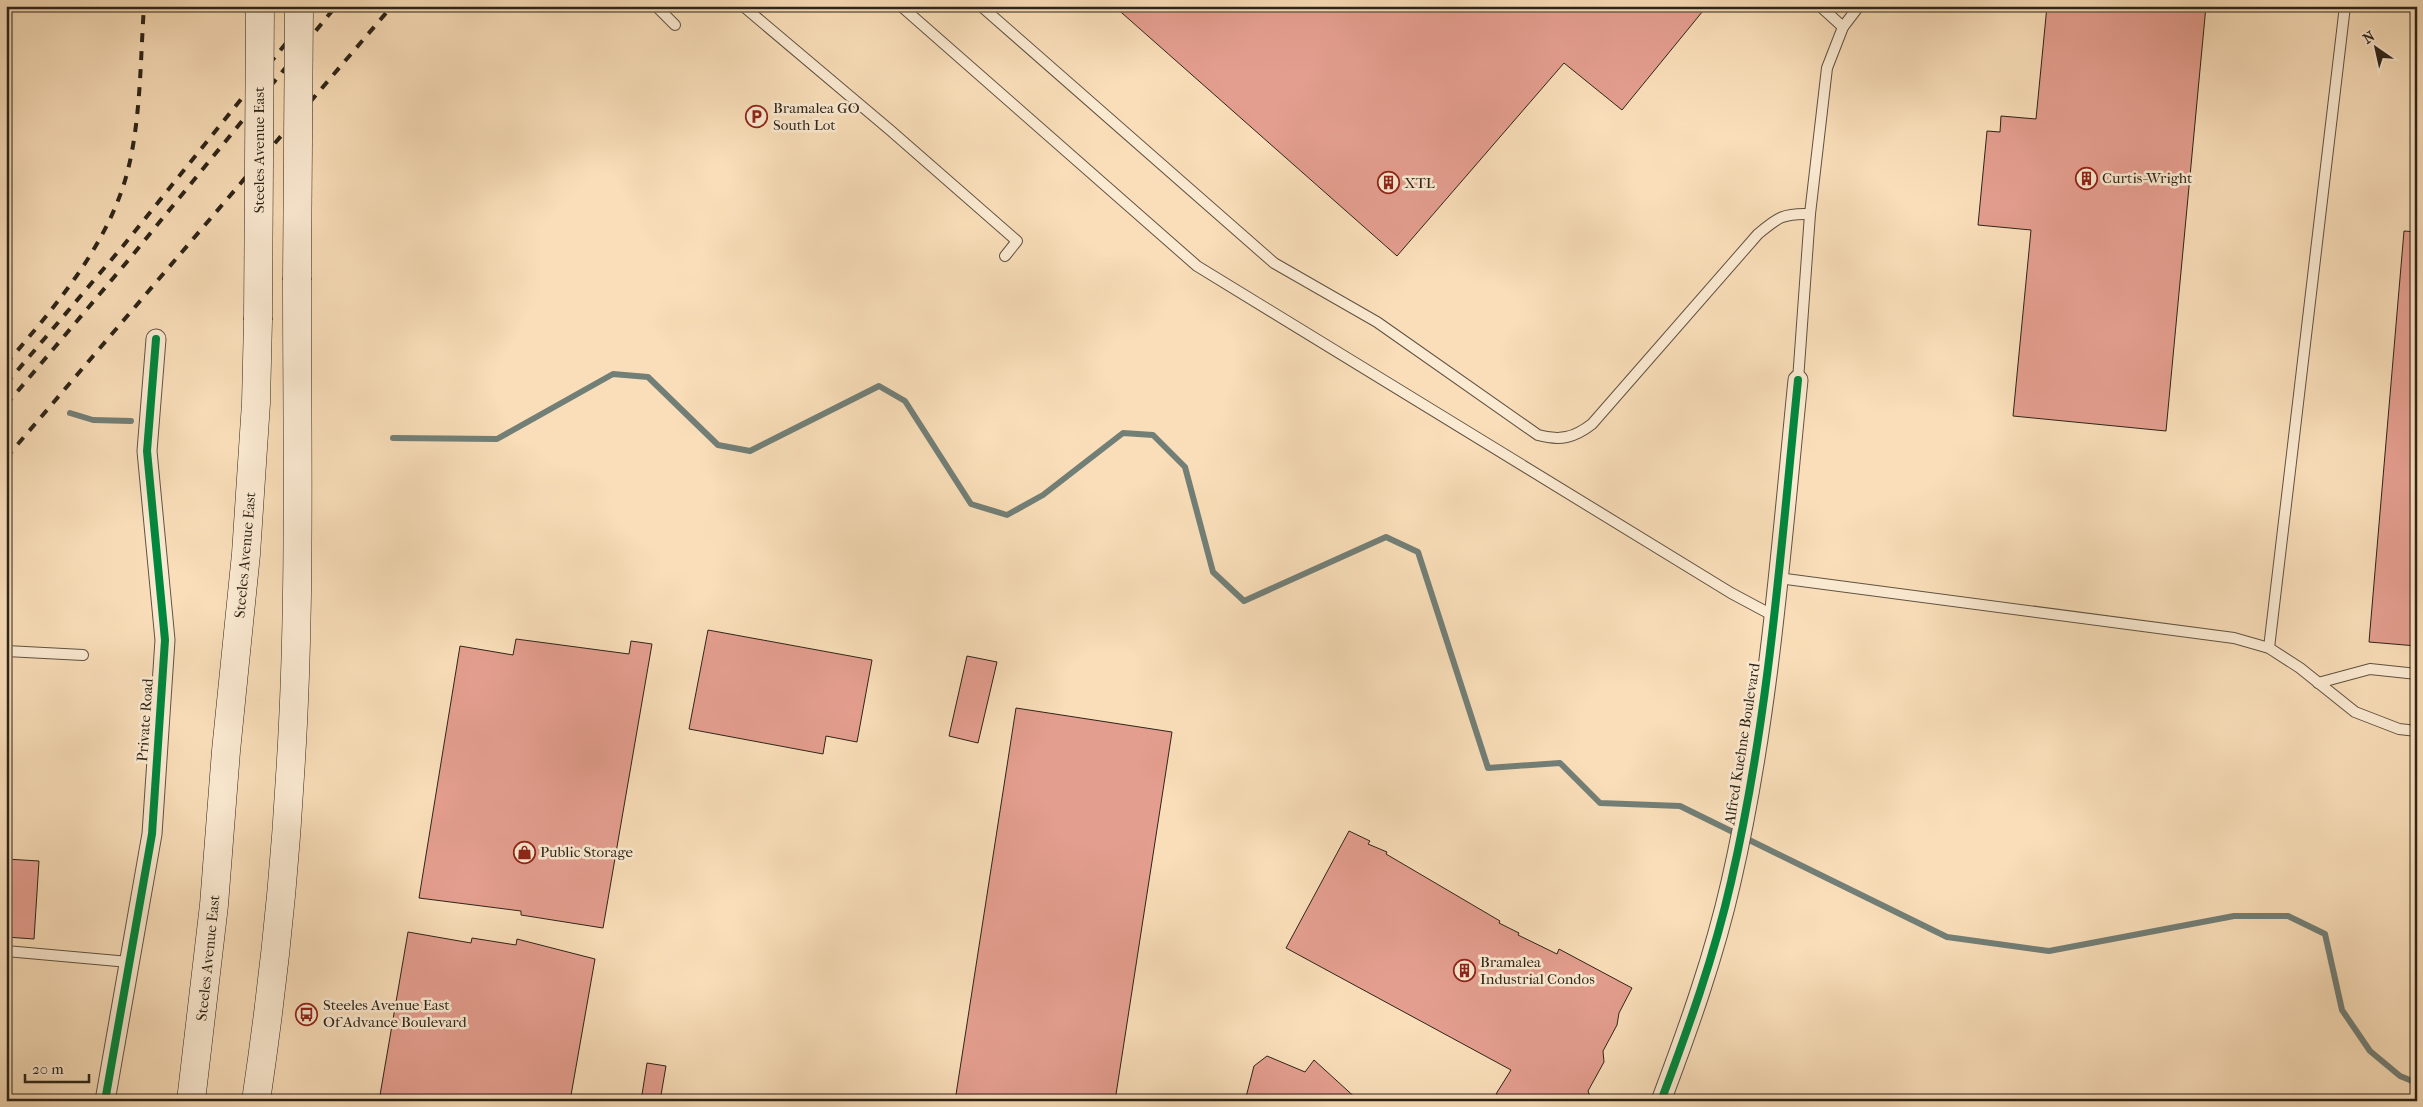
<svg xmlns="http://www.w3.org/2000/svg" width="2423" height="1107" viewBox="0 0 2423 1107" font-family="'IM FELL French Canon',serif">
	<rect width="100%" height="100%" fill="#f9deb9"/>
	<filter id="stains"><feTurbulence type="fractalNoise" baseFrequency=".004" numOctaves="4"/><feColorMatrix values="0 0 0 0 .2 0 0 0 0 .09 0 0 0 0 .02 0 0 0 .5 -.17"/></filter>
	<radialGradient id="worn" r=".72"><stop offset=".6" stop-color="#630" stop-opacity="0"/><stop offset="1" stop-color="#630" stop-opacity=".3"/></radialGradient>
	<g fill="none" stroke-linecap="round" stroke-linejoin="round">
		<g stroke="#727f77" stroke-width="6">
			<polyline points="70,413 93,420 131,421"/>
			<polyline points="393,438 497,439 613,374 648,377 718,445 750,451 879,386 905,401 971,504 1007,515 1043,495 1123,433 1153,435 1185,467 1213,572 1244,601 1386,537 1418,552 1488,768 1560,763 1600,803 1680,806 1947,937 2049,951 2234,916 2288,916 2325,934 2342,1010 2370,1051 2400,1076 2417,1083"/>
		</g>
	</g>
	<g fill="#e49e8f" stroke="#2d2418">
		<polygon points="1114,6 1707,6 1622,110 1564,63 1397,256"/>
		<polygon points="2047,6 2206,6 2166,431 2013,416 2031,230 1978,225 1987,131 2000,132 2001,116 2036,119"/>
		<polygon points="2404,231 2417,232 2417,646 2369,642"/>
		<polygon points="708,630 872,660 857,742 826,736 823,754 689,729"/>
		<polygon points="516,639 629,654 631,641 652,644 603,928 521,915 521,911 419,898 460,646 513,655"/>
		<polygon points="967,656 997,662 978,743 949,736"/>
		<polygon points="1016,708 1172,732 1115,1101 955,1101"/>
		<polygon points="1349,831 1370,841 1368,844 1387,852 1386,854 1500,921 1499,923 1519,933 1518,935 1557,954 1559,949 1632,988 1619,1013 1617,1025 1603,1051 1604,1062 1588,1091 1592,1101 1508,1101 1496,1094 1511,1070 1286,948"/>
		<polygon points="6,859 39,861 34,939 6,937"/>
		<polygon points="408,932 471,943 472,938 516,945 517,939 595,959 570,1101 379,1101"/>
		<polygon points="1267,1056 1305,1072 1314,1060 1359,1101 1245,1101 1254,1066"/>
		<polygon points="647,1063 666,1066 660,1101 641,1101"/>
	</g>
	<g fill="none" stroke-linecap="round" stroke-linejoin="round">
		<defs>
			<g id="lane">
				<polyline points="656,6 675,25"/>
				<polyline points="743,6 890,130 1017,241 1005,256"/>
				<polyline points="901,6 1197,266 1731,593 1774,616"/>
				<path d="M981,6l293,257 103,59 161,113c22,6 36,3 54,-11l166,-190c20,-17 26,-21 52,-20"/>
				<polyline points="1820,6 1843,27"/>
				<polyline points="1798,380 1810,214 1827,68 1843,27 1859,6"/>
				<polyline points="1778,578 2234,638 2269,648 2300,668 2355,712 2399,729 2417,731"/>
				<polyline points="2269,648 2345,6"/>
				<polyline points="6,651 83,655"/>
				<polyline points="2318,683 2370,669 2417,674"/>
				<polyline points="6,951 129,962"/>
			</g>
			<g id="street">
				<polyline points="105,1101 152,834 165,640 147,451 156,339"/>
				<path d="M1661,1101c27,-72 53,-144 70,-219 38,-165 50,-334 67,-502"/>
			</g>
			<g id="secondary">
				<polyline points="191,1101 214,905 226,751 246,554 256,403 258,320"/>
				<path d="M256,1101c16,-108 28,-217 34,-325 11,-165 7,-331 7,-496"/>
			</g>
		</defs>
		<use href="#lane" stroke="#605240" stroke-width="12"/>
		<use href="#street" stroke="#605240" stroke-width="21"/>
		<use href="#secondary" stroke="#2d2418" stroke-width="29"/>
		<use href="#lane" stroke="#fbead2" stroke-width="10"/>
		<use href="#street" stroke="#fbead2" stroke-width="19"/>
		<use href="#secondary" stroke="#fbead2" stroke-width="28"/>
		<g stroke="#2d2418" stroke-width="4" stroke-dasharray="9 9" stroke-linecap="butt">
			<path d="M6,364c46,-54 94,-109 117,-177 18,-55 17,-123 21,-181"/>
			<polyline points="6,384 123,246 316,6"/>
			<polyline points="6,405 131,257 336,6"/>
			<polyline points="6,458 392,6"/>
		</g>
		<defs>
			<g id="secondary-bridge">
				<polyline points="297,280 299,6"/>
				<polyline points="258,320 260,6"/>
			</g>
		</defs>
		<use href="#secondary-bridge" stroke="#2d2418" stroke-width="29" stroke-linecap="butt"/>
		<use href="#secondary-bridge" stroke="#fbead2" stroke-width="28"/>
		<defs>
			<g id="cycleway">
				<polyline points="105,1101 152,834 165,640 147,451 156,339"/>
				<path d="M1661,1101c27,-72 53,-144 70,-219 38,-165 50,-334 67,-502"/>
			</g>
		</defs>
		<use href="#cycleway" stroke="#fbead2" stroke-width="11"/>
		<use href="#cycleway" stroke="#00873e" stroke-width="8"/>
	</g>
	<defs>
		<symbol id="parking-ring" viewBox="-11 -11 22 22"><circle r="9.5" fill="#fbead2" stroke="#8f2418" stroke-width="1.5"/><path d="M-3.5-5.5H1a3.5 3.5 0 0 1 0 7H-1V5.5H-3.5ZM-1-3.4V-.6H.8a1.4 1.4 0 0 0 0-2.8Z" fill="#8f2418"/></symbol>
		<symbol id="building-ring" viewBox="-11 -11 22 22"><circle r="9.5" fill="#fbead2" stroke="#8f2418" stroke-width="1.5"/><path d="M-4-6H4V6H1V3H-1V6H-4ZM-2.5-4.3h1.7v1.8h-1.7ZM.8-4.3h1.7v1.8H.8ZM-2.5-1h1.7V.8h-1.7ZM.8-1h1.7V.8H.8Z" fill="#8f2418"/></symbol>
		<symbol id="shop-ring" viewBox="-11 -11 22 22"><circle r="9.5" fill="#fbead2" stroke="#8f2418" stroke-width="1.5"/><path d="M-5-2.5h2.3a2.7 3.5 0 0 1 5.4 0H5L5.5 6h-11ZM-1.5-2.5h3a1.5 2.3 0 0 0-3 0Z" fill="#8f2418"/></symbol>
		<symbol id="bus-ring" viewBox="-11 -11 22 22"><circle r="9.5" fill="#fbead2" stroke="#8f2418" stroke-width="1.5"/><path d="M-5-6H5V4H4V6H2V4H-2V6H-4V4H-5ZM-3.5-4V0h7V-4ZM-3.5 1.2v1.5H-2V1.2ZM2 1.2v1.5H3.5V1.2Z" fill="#8f2418"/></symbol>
	</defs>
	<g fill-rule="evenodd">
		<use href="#parking-ring" x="744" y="104" width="25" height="25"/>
		<use href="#building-ring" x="2074" y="166" width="25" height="25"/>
		<use href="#building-ring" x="1376" y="170" width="25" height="25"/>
		<use href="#shop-ring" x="512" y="840" width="25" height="25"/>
		<use href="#building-ring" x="1452" y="958" width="25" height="25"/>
		<use href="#bus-ring" x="294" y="1002" width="25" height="25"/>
	</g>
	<g text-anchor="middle" stroke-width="5" stroke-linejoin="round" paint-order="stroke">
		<g font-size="15" fill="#2d2418" stroke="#fbead2" text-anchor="start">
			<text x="773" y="113">Bramalea GO<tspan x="773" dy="17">South Lot</tspan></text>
			<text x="2102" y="183">Curtis-Wright</text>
			<text x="1404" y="188">XTL</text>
			<text x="540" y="857">Public Storage</text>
			<text x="1480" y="967">Bramalea<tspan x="1480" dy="17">Industrial Condos</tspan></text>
			<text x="323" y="1010">Steeles Avenue East<tspan x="323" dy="17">Of Advance Boulevard</tspan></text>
		</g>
		<g font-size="15" fill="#2d2418" stroke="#fbead2">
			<text transform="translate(259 150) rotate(-90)" y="5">Steeles Avenue East</text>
			<text transform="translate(245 555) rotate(-85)" y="5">Steeles Avenue East</text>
			<text transform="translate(145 720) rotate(-86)" y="5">Private Road</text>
			<text transform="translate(1742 744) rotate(-81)" y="5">Alfred Kuehne Boulevard</text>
			<text transform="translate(208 958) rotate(-84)" y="5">Steeles Avenue East</text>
		</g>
	</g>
	<rect width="2423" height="1107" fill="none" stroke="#f9deb9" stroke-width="25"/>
	<rect x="8" y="8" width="2408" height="1092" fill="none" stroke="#2d2418" stroke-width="2.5"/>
	<rect x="12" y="12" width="2398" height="1082" fill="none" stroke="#2d2418"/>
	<g transform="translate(2376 48) rotate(326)" stroke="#fbead2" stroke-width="4" paint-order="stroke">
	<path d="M0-4L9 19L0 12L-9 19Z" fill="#2d2418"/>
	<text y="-8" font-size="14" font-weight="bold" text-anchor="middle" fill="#2d2418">N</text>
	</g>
	<path d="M25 1074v8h64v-8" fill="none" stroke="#2d2418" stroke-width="2.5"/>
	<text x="32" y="1074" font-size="15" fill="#2d2418" stroke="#fbead2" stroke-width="4" paint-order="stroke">20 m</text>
	<rect width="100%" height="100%" filter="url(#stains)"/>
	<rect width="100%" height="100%" fill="url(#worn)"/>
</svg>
